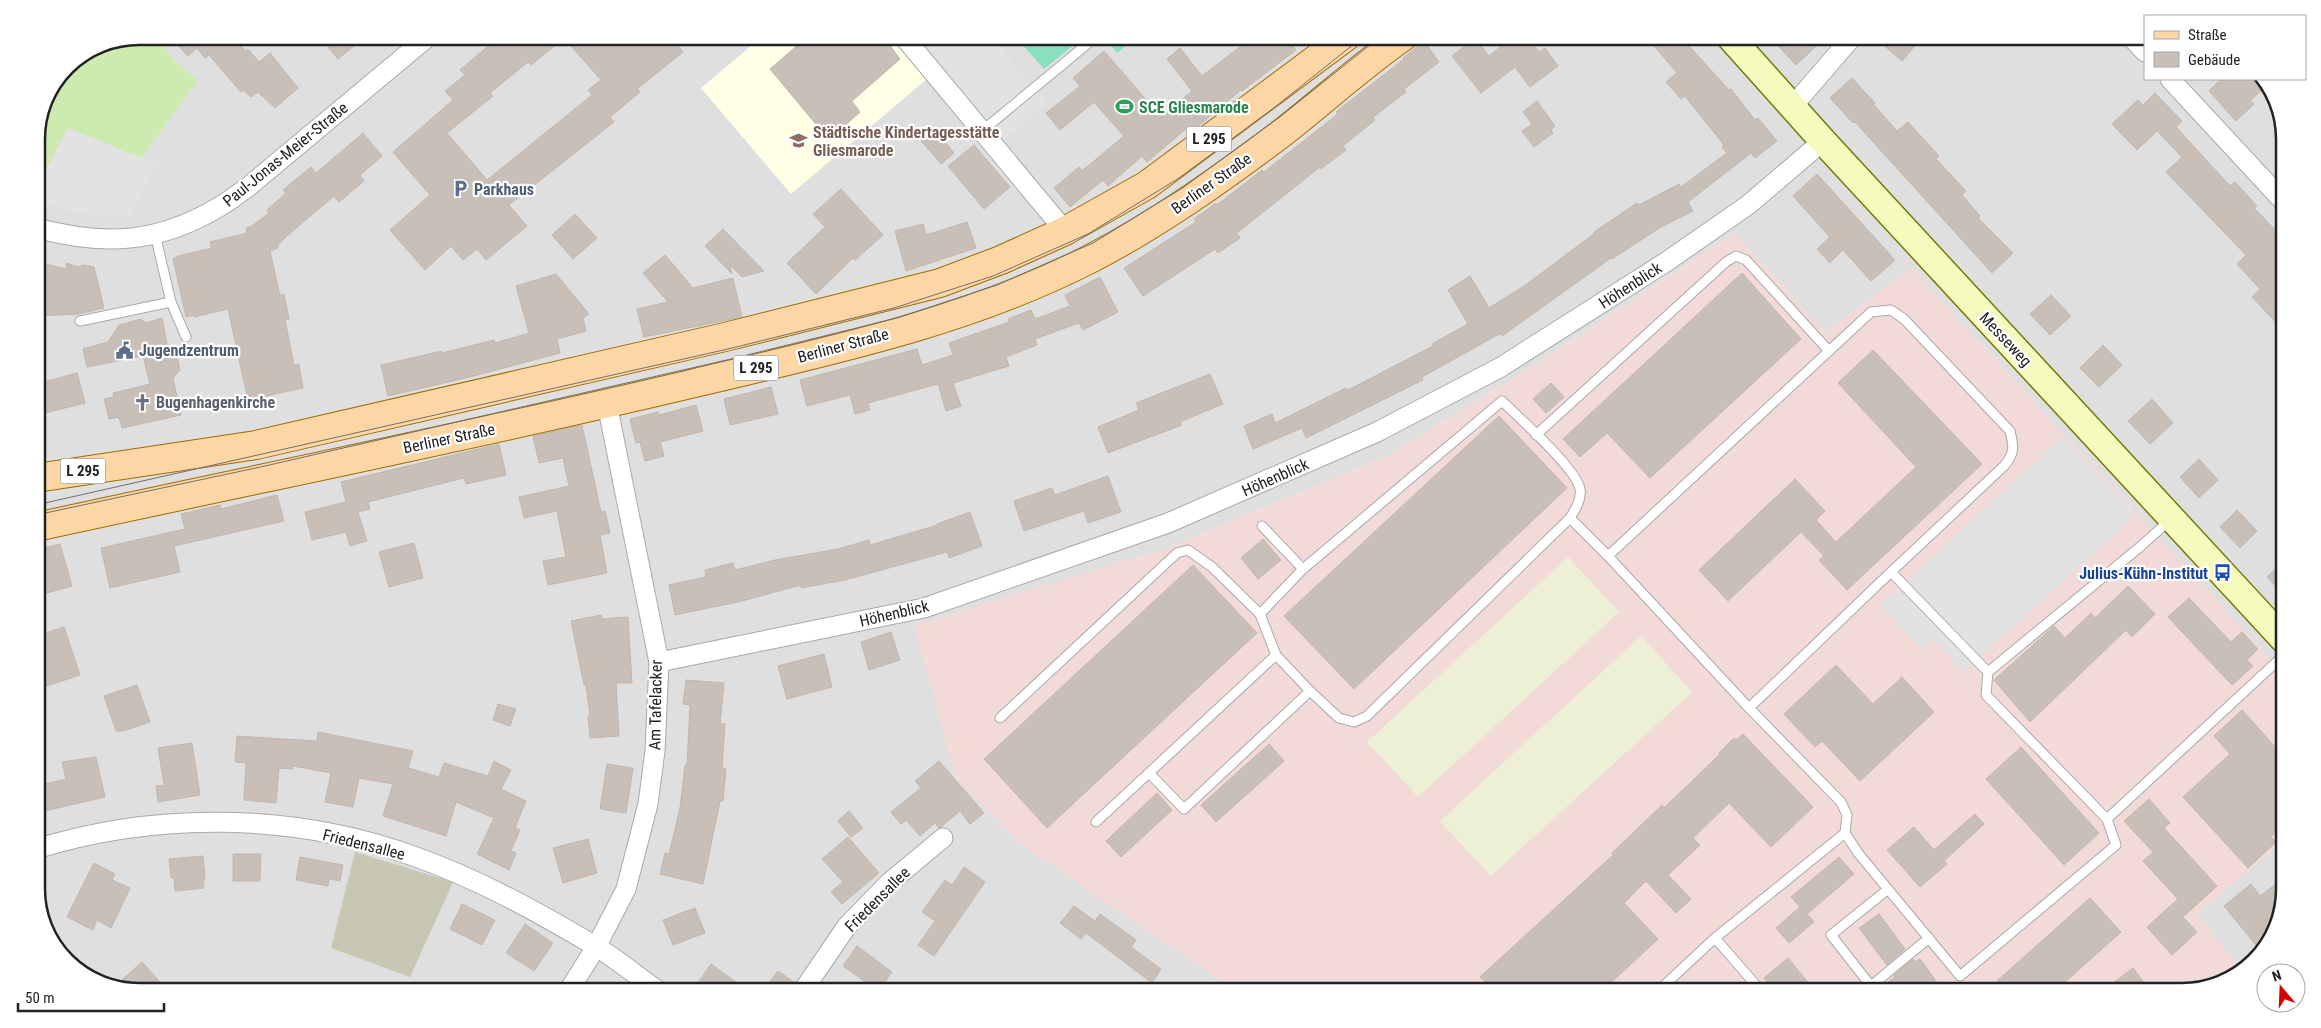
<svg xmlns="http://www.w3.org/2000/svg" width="2321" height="1028" viewBox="0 0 2321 1028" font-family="'Roboto Condensed',sans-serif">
	<rect width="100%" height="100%" fill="#f2efe9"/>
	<g fill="#e0dfdf">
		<polygon points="139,36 2145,36 2145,79 2264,79 2267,82 2285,132 2285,675 1911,268 1825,332 1735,233 1508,382 1386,456 1169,547 955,776 1018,842 1237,992 139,992 99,984 54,946 36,896 36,132 44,99 66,66 100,44"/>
		<polygon points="2285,840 2285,889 2277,929 2242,971 2197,913"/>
	</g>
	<polygon fill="#f2dad9" points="1735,233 1825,332 1911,268 2285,675 2285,840 2197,913 2242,971 2239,975 2182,992 1237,992 1018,842 955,776 914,625 1169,547 1386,456 1508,382"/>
	<polygon fill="#ffffe5" points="763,36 893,36 928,78 791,194 701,88"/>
	<polygon fill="#c7c7b4" points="355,852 453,882 410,977 331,948"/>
	<g fill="#eef0d5">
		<polygon points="1568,557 1619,612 1418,797 1367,742"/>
		<polygon points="1641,636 1692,692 1491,876 1440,821"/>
	</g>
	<path fill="#cdebb0" d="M139,36h20c4,18 26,33 39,44l-57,78 -73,-30 -32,61v-57l8,-33 22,-33 34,-22z"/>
	<g fill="#88e0be">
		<polygon points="1015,36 1085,36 1044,69"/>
		<polygon points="1104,36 1138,36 1117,53"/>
	</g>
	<g fill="#e2e2e2">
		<polygon points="893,36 990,36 1047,103 990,152"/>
		<polygon points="68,128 158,165 130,214 103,216 69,211 36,201 36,189"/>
		<polygon points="2062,437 2136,515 1963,672 1934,640 1922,651 1880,605"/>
	</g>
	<g fill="#c7bfb8" stroke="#c4b6ab" fill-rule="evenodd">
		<polygon points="169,36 234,36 245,51 248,49 259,62 270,53 298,88 275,108 258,92 251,97 243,90 241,92 209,55 205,58 197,48 188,56"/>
		<polygon points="319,36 366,36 338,59"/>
		<path d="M500,36h171l12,16 -46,37 3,3 -30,25 4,5 -105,83 18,21 -41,34 -9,-11 -14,11 -12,-14 -26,24 -35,-40 40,-35 -37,-43 60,-52 -8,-9 20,-16 -5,-5zM564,38l37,42 -13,10 4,5 -105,85 -40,-47 46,-37 -3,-3 38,-31 3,3z"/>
		<polygon points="808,36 860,36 865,42 872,36 883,36 900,59 852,101 860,112 829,140 770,69"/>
		<polygon points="1254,36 1286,36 1296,50 1242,91 1241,90 1191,132 1187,128 1147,162 1142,156 1108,186 1103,180 1070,207 1054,188 1079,167 1082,171 1124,136 1094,102 1060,130 1046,113 1080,86 1073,78 1104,51 1161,117 1192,91 1167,59 1180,48 1202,76"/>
		<polygon points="1514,36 1526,36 1539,52 1545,48 1558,66 1530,87 1515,67 1481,93 1452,56 1475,38 1489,56"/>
		<polygon points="1646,36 1680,36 1729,90 1731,89 1755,120 1758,118 1777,141 1755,158 1751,153 1688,202 1693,211 1661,227 1612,259 1611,258 1502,336 1501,333 1422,377 1423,380 1306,438 1302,428 1253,449 1244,426 1272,414 1275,423 1346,388 1348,390 1433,346 1432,344 1468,324 1448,290 1470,276 1489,308 1527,284 1595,233 1594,232 1637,203 1639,205 1679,184 1681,187 1727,153 1722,147 1724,145 1685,96 1681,99 1666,82 1677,73"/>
		<polygon points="1769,36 1827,36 1796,65"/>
		<polygon points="1873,36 1923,36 1902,61"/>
		<polygon points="1424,41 1439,62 1404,89 1406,92 1373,117 1375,120 1343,146 1346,150 1321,169 1320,167 1237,233 1240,238 1218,253 1215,249 1143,296 1124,268 1196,222 1194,219 1216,203 1217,205 1262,170 1264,172 1338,114 1336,112 1404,59 1403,58"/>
		<polygon points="1852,78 1875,103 1873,104 1897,131 1908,122 1939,156 1936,159 1966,191 1962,195 1980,216 1978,218 2013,253 1992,273 1855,122 1853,123 1830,98"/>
		<polygon points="2221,79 2264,79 2268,84 2250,101 2254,104 2236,121 2209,91"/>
		<polygon points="2155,93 2182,121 2176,127 2230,186 2235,182 2257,206 2254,208 2285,240 2285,332 2252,297 2260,289 2237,264 2246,255 2166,172 2182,157 2157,131 2137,150 2112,124 2138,100 2143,105"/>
		<polygon points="1537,101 1555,126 1551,130 1553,133 1534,147 1522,131 1532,124 1523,112"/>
		<polygon points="931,125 954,153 941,164 918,137"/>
		<polygon points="363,133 382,156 360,175 364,181 339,202 334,196 288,235 278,245 278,248 270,251 280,296 284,294 289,319 285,320 294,365 299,364 303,388 248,400 228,309 194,317 194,315 186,317 173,259 178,256 212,248 210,242 247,233 246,228 252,226 269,213 267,210 286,193 283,190 311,167 316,173"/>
		<polygon points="974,145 1010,187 984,209 948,166"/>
		<polygon points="1817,174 1895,260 1871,281 1843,250 1830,263 1817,249 1830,237 1793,196"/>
		<polygon points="841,189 883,235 855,260 853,258 816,294 787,263 825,227 813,214"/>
		<polygon points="575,214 597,238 573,259 552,235"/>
		<polygon points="967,222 976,248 906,271 895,231 923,224 926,235"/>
		<polygon points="723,229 764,271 742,277 730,265 732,274 705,246"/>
		<polygon points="665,255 693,288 733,278 742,317 644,337 637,309 668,302 643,273"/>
		<polygon points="36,262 67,269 66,263 78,267 83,265 94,267 104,308 78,314 36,316"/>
		<polygon points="1742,273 1801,339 1650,478 1607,433 1580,457 1563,439"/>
		<polygon points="556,274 589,314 583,318 586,331 557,339 560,353 470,377 388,396 381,365 442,351 442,353 494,340 495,343 529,333 516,286"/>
		<polygon points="1100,277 1118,312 1083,330 1079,323 1035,339 1037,345 1006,357 1009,366 953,383 961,406 946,411 938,384 868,403 870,410 855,414 850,395 807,406 800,380 917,349 922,365 953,355 949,343 1009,322 1008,319 1031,310 1035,319 1070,306 1065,295"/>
		<polygon points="2051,295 2071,316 2050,335 2030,314"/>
		<polygon points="162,318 169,353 177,355 180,370 173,378 181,415 122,428 119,417 109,419 104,399 114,397 113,393 150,384 143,356 87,367 83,349 108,342 119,325 141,319 146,323"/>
		<polygon points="2103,345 2122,365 2099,387 2080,368"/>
		<polygon points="1873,350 1982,464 1847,590 1819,560 1824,556 1801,532 1728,601 1699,570 1795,479 1825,511 1816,520 1836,542 1916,467 1838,383"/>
		<polygon points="77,373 85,403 45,413 37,384"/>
		<polygon points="1210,374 1223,404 1180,422 1182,425 1108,453 1098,427 1139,410 1136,403"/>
		<polygon points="1551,383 1564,397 1546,413 1533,399"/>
		<polygon points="771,387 778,414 730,425 724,399"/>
		<polygon points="2152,399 2173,423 2150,444 2128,421"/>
		<polygon points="696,405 703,431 660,442 664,456 645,461 640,442 636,443 630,419 658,412 659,415"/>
		<polygon points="1499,416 1567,488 1354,689 1284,616"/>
		<polygon points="582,425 601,512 605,511 610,533 600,535 607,573 548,585 543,561 566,557 557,511 524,518 519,497 569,486 563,458 539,463 533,436"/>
		<polygon points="499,444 506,475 466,484 464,478 368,502 370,509 358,512 367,541 350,546 346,532 312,540 305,512 346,502 341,482"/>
		<polygon points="2199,459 2218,480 2199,498 2180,477"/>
		<polygon points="1108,476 1121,512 1088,523 1084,511 1024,531 1014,501 1052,488 1055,495"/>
		<polygon points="277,495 284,521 174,546 180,572 110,588 101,548 185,529 181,514 220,505 221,509"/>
		<polygon points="2237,510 2257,531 2240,548 2220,527"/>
		<polygon points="970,512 982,546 949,558 947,552 845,580 801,588 801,585 742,601 675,615 669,585 706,577 705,570 733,563 735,570 775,560 838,549 869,540 870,545 938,525 937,524"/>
		<polygon points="1263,539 1281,560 1258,579 1241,558"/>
		<polygon points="414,543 423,578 389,587 379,552"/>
		<polygon points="60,544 72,586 36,596 36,550"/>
		<polygon points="2285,560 2285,596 2267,577"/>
		<polygon points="1193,565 1257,633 1047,828 984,759"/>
		<polygon points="2128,586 2155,614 2132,637 2126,630 2030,722 1994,680 2054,626 2065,638 2091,613 2095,618"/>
		<polygon points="2189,598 2231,642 2242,632 2258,649 2247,660 2253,666 2232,685 2168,617"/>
		<polygon points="601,615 602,619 628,617 632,683 616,683 619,736 590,738 588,716 590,715 586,685 584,685 571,621"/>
		<polygon points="64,627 80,675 44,687 36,666 36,636"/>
		<polygon points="891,632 900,660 869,670 861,642"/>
		<polygon points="824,654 832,687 787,699 778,666"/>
		<polygon points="1836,665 1873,704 1902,677 1934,712 1860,781 1822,741 1815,747 1784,714"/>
		<polygon points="686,680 724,683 720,724 725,724 722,768 726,769 723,801 720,801 703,884 660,874 665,853 669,854 680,808 685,765 687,765 690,705 683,704"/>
		<polygon points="137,685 150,722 123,731 116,731 104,696"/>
		<polygon points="498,704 516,709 510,726 493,720"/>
		<polygon points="2242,710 2276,748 2285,741 2285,824 2271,837 2276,842 2248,868 2183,797 2230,754 2214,736"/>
		<polygon points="318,732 413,751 408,768 439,777 444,763 488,776 494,761 511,770 501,789 526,801 515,828 520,830 511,851 516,853 509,870 477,854 494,818 456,802 446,836 383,816 393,784 359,778 353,807 325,802 331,773 293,766 293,769 279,768 276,803 244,800 246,763 235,762 237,736 317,741"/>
		<polygon points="1743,734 1813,807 1771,847 1729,803 1693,838 1700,845 1668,875 1691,899 1676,913 1646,881 1624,903 1658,939 1601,992 1495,992 1480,977 1613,855 1612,853 1662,805 1664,808 1720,754 1719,753 1734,738 1736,740"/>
		<polygon points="192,743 200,795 158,802 156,786 164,785 158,748"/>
		<polygon points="1269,744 1284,761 1216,822 1201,805"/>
		<polygon points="2021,747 2099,833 2064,865 1986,779"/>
		<polygon points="96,757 105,797 36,813 36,786 66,779 62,762"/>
		<polygon points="939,761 984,813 970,824 960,811 941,827 939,828 935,823 920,836 906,820 901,824 891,812 921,788 915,781"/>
		<polygon points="607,764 633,768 626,813 600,809"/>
		<polygon points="1157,793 1172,810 1121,857 1106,841"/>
		<polygon points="2149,799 2170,823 2164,828 2217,886 2183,917 2197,932 2172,955 2147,927 2178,899 2143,861 2153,852 2124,821"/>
		<polygon points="849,811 863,828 851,837 838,821"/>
		<polygon points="1975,814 1984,824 1944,861 1947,864 1920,887 1887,850 1914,827 1934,850"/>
		<polygon points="848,837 879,873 842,904 831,892 843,882 822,859"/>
		<polygon points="588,839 597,873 563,883 553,848"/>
		<polygon points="233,854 261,854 260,881 233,881"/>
		<polygon points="203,856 205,880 203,880 204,888 175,891 174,877 171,878 169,859"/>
		<polygon points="300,857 343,865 340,881 329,879 328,886 296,880"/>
		<polygon points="1839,857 1854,874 1807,914 1814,922 1789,943 1776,928 1800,907 1791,897"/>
		<polygon points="94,863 115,874 112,880 130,888 111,928 97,920 93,930 67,917"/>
		<polygon points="964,867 985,882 934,956 918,945 935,921 922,912 945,880 952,885"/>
		<polygon points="2285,877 2285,889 2277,929 2260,950 2224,906 2251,884 2260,896"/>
		<polygon points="2090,898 2121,932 2054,992 2007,992 1997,981"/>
		<polygon points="462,904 495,920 482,945 450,929"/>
		<polygon points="1074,906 1095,921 1100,914 1136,940 1131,947 1161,969 1152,983 1086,933 1081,939 1060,923"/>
		<polygon points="695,908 705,933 673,945 663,920"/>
		<polygon points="1879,914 1905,949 1887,965 1859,928"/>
		<polygon points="525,924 553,943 534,971 506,953"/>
		<polygon points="857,946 892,972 878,991 843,966"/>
		<polygon points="1788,958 1816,992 1776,992 1764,978"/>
		<polygon points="1913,959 1915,962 1920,959 1944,992 1875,992 1895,977 1894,975"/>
		<polygon points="142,962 169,992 139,992 114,987"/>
		<polygon points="711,964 726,975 750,992 708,992 697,984"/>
		<polygon points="2133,968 2151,992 2101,992"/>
		<polygon points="778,971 794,982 787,992 762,992"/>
	</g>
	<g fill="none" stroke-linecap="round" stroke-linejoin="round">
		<defs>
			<g id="service">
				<polyline points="982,131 1097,36"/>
				<polyline points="171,302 186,337"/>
				<polyline points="80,321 171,302 155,234"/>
				<polyline points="1536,435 1726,262 1736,256 1746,260 1829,351"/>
				<path d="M1570,518l-203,198 -13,6 -15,-4 -29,-27 -34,-36 -16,-41 43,-45 199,-168c17,17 74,67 78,88 2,10 -5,21 -10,29l38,38"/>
				<polyline points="1262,526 1303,569"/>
				<path d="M1891,572l-142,136 -141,-152 263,-244 20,-2 13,9 106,112c4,16 5,22 -6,35l-113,106 97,100 -2,23 121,124 178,-165"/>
				<polyline points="1988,672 2141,546 2169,521"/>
				<polyline points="1749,708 1841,802 1847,815 1845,833 1858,853 1960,976 2116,845 2107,819"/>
				<polyline points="1000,718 1177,553 1188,550 1212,567 1260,614"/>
				<polyline points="1149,773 1184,809 1310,691"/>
				<polyline points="1096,822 1276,655"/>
				<polyline points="1887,890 1831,935 1871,986 1929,938"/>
				<polyline points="1657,992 1715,938"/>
				<polyline points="1762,992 1715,938 1845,833"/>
			</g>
			<g id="minor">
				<polyline points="903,36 1065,231"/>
				<polyline points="2130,36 2145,52"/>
				<polyline points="2170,79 2285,203"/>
				<polyline points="1792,107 1853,36"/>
				<path d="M36,228c68,18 121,16 183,-21 10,-6 19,-13 29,-20l181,-151"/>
				<polyline points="659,662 924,608 1168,523 1377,432 1501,367 1666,262 1748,205 1823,141"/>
				<path d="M36,849c121,-38 260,-36 380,8 62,22 122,55 179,89 22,13 43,31 65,46"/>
				<polyline points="568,992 596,947 626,889 648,804 655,751 659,662 607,404"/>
				<polyline points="802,992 847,926 890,882 943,838"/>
			</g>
			<polyline id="secondary" points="1729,36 1823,141 2285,641"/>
			<g id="primary">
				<polyline points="36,478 256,445 725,337 940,283 1001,260 1065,231 1147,185 1347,36"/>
				<path d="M36,527c220,-48 441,-92 659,-144 134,-32 272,-61 395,-124 68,-35 131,-80 192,-126 41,-32 79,-67 122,-97"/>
			</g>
		</defs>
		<use href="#service" stroke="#a9a9a9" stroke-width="11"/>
		<use href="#minor" stroke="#a9a9a9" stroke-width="21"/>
		<use href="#secondary" stroke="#707d05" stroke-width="29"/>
		<use href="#primary" stroke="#a06b00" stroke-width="30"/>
		<use href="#service" stroke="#fff" stroke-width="9"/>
		<use href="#minor" stroke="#fff" stroke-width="19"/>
		<use href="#secondary" stroke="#f7fabf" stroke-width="26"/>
		<use href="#primary" stroke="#fcd6a4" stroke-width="28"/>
		<g stroke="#707070" stroke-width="1">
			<polyline points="36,505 728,349 894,308 993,276 1088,234 1179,178 1275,107 1364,36"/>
			<polyline points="36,515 265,466 731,359 897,318 997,285 1093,243 1184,187 1281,116 1381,36"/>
		</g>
	</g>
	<defs>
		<symbol id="stadium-bare" viewBox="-9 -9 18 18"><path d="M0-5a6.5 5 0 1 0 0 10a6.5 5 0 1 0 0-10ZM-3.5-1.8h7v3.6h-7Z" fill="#2e9e5b" stroke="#fff" stroke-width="2.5" paint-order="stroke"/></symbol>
		<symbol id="school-bare" viewBox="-9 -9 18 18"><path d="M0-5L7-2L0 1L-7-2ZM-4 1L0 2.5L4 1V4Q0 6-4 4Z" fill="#8d6e63" stroke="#fff" stroke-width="2.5" paint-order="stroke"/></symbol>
		<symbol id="parking-bare" viewBox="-9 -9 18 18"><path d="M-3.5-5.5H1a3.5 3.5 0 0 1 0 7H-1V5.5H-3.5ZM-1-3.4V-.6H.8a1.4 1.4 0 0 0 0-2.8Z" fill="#5c6f8a" stroke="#fff" stroke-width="2.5" paint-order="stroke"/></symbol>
		<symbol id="civic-bare" viewBox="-9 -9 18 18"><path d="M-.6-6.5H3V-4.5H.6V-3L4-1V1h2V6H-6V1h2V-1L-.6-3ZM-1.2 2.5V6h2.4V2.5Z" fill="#5c6f8a" stroke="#fff" stroke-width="2.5" paint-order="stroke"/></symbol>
		<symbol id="church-bare" viewBox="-9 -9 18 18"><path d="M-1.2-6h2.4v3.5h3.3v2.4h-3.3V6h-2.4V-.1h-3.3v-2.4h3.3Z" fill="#6b7280" stroke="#fff" stroke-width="2.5" paint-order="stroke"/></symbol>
		<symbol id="bus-bare" viewBox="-9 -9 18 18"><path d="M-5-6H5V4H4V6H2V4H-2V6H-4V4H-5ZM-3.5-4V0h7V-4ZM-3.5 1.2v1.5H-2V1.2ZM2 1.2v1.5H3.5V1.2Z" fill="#1a4fb4" stroke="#fff" stroke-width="2.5" paint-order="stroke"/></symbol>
	</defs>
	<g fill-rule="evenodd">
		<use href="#stadium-bare" x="1112" y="94" width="25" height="25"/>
		<use href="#school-bare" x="786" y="128" width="25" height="25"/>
		<use href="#parking-bare" x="448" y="176" width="25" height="25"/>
		<use href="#civic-bare" x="112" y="338" width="25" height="25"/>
		<use href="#church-bare" x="130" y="390" width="25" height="25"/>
		<use href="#bus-bare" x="2210" y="560" width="25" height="25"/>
	</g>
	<g text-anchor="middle" stroke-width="4.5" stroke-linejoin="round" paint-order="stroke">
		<g fill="#fff" stroke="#646464" stroke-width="1">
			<rect x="1186.5" y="126.5" width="45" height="25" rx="4"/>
			<rect x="733.5" y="355.5" width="45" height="25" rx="4"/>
			<rect x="60.5" y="458.5" width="45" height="25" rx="4"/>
		</g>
		<g font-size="15" font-weight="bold" fill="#222">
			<text x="1209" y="144">L 295</text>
			<text x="756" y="373">L 295</text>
			<text x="83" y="476">L 295</text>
		</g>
		<g font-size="16" font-weight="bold" fill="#27864d" stroke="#fff" text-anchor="start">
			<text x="1139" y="113">SCE Gliesmarode</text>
		</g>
		<g font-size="16" font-weight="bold" fill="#785e54" stroke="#fff" text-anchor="start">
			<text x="813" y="138">Städtische Kindertagesstätte<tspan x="813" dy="18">Gliesmarode</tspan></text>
		</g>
		<g font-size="16" fill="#222" stroke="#fff">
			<text transform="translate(285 154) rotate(-39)" y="6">Paul-Jonas-Meier-Straße</text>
			<text transform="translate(1211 183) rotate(-35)" y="6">Berliner Straße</text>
			<text transform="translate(1630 285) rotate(-33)" y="6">Höhenblick</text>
			<text transform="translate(2006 339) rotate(47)" y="6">Messeweg</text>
			<text transform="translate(843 345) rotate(-15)" y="6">Berliner Straße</text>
			<text transform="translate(449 438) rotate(-12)" y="6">Berliner Straße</text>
			<text transform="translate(1275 477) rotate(-24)" y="6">Höhenblick</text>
			<text transform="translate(894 613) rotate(-13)" y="6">Höhenblick</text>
			<text transform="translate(655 705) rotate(-89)" y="6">Am Tafelacker</text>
			<text transform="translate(364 844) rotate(14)" y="6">Friedensallee</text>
			<text transform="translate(877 899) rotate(-45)" y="6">Friedensallee</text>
		</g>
		<g font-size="16" font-weight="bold" fill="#4e5e75" stroke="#fff" text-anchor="start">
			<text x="474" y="195">Parkhaus</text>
			<text x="139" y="356">Jugendzentrum</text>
		</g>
		<g font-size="16" font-weight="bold" fill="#5b616d" stroke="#fff" text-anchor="start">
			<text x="156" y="408">Bugenhagenkirche</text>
		</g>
		<g font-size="16" font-weight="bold" fill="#164399" stroke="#fff" text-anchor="end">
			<text x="2208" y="579">Julius-Kühn-Institut</text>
		</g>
	</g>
	<path d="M0 0H2321V1028H0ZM139 45H2182A94 94 0 0 1 2276 139V889A94 94 0 0 1 2182 983H139A94 94 0 0 1 45 889V139A94 94 0 0 1 139 45Z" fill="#fff" fill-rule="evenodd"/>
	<path fill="none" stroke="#222" stroke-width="2.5" d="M139 45H2182A94 94 0 0 1 2276 139V889A94 94 0 0 1 2182 983H139A94 94 0 0 1 45 889V139A94 94 0 0 1 139 45Z"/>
	<rect x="2144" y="15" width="162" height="65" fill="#ffffff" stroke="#a7a7a7"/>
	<rect x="2154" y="31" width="25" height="8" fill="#fcd6a4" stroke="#a7a7a7"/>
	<text x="2188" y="40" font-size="15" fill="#222222">Straße</text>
	<rect x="2154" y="52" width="25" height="15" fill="#c7bfb8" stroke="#a7a7a7"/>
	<text x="2188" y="65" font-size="15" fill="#222222">Gebäude</text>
	<g transform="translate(2281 988) rotate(341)"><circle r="24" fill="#ffffff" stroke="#a7a7a7"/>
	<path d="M0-4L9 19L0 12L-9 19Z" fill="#d40000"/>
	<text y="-8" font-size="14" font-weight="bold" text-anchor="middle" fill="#222222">N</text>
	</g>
	<path d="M18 1003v8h146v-8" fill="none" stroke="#222222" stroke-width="2.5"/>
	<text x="25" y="1003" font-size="15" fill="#222222" stroke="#ffffff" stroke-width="4" paint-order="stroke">50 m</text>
</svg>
